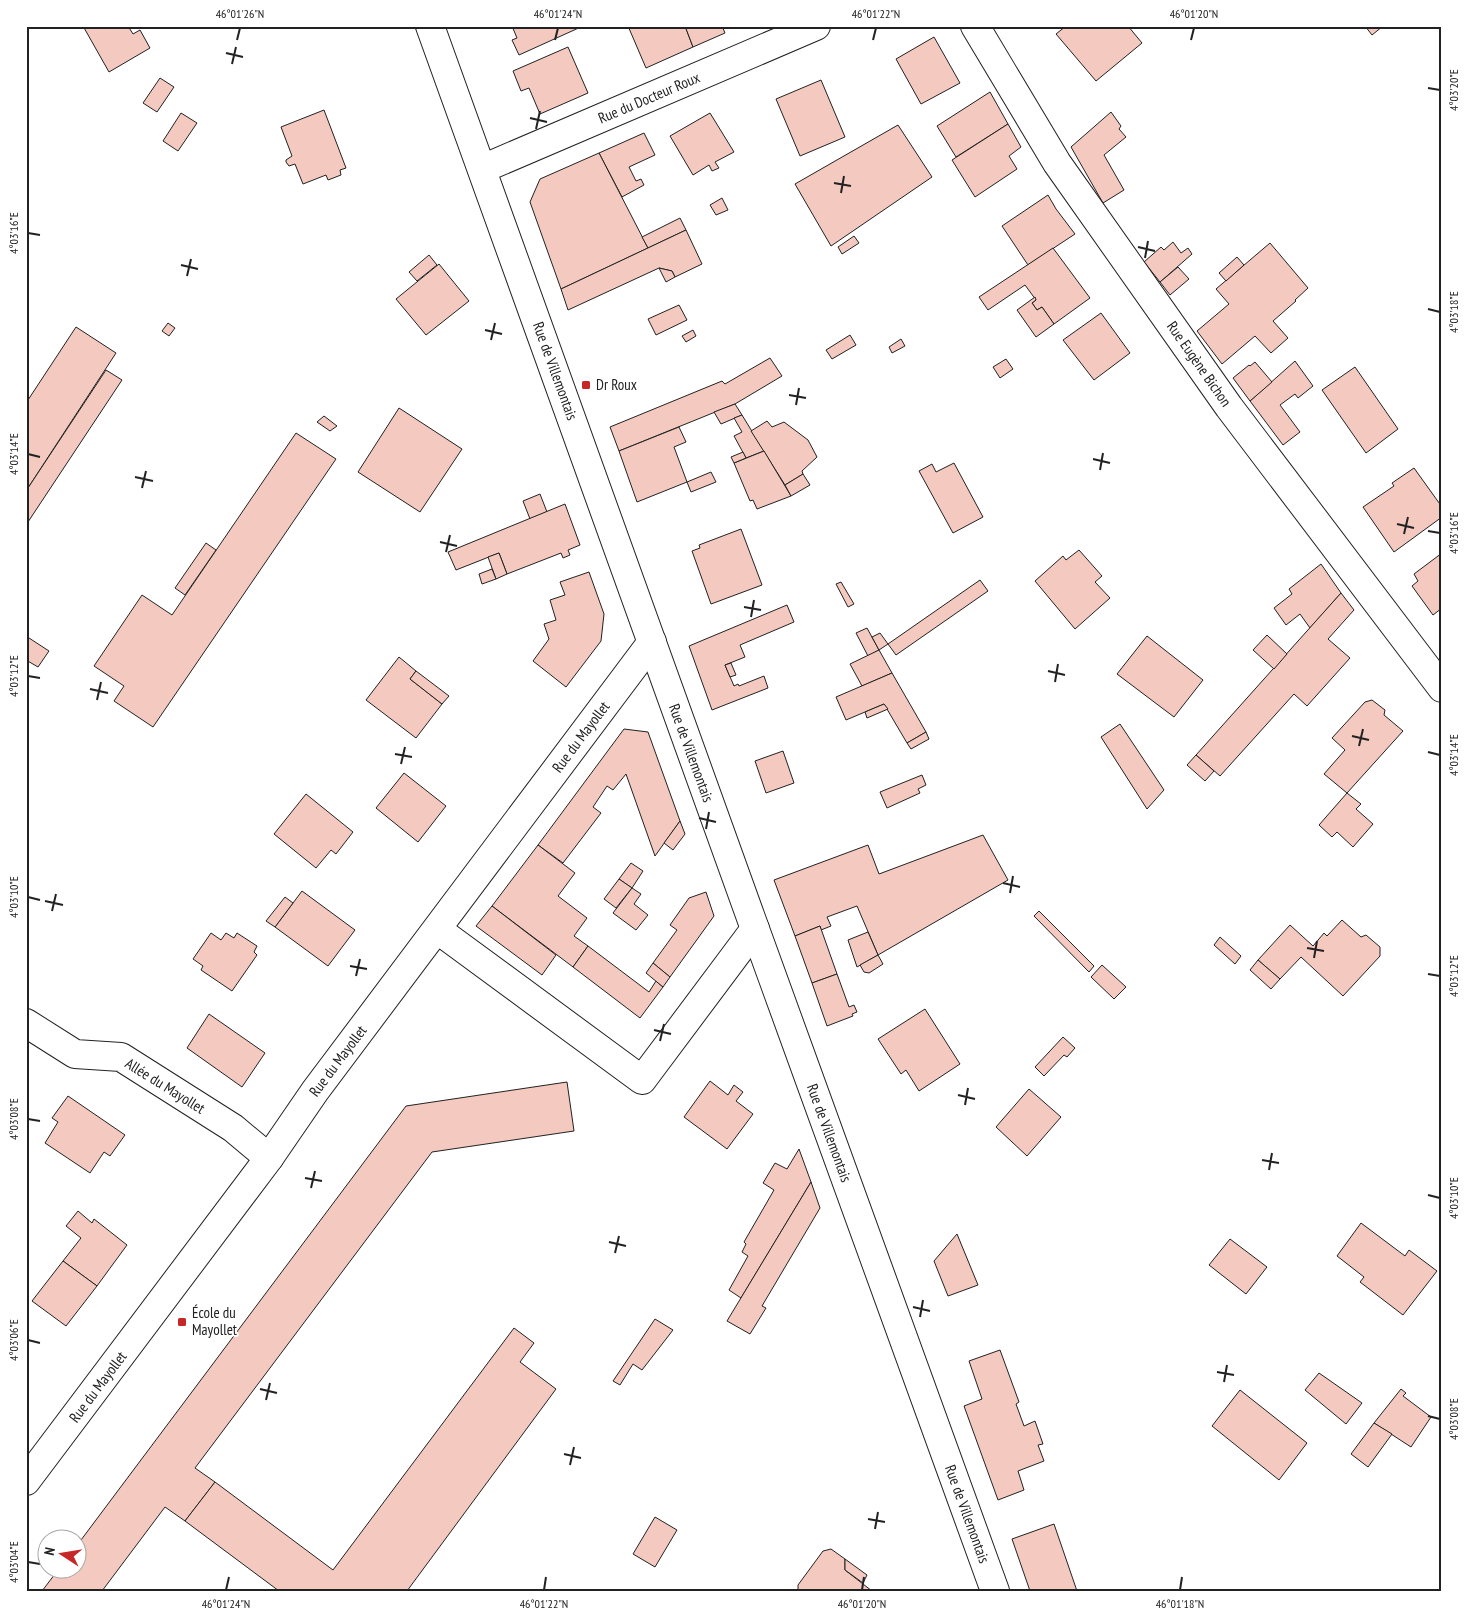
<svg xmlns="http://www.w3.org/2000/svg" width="1468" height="1617" viewBox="0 0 1468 1617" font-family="'PT Sans Narrow',sans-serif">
	<rect width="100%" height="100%" fill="#fff"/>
	<g fill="#f3c9c0" stroke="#222">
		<polygon points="83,26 128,26 133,34 140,30 150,48 109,72"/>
		<polygon points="512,26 583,26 519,55 512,40 517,38"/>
		<polygon points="628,26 685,26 693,47 646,68"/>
		<polygon points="685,26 722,26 725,33 693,47"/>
		<polygon points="1066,26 1128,26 1142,43 1096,81 1056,34"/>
		<polygon points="1365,26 1383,26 1372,35"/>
		<polygon points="934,37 960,83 921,104 896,59"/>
		<polygon points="568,47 588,93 540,114 529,88 521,91 513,71"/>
		<polygon points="160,78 174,87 157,112 143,103"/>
		<polygon points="821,80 845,137 800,156 776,99"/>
		<polygon points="990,92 1008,124 956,157 937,126"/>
		<polygon points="324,110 346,168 340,170 341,175 328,180 326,175 303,184 295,164 289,166 286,162 286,160 292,156 281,127"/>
		<polygon points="1111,112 1121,126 1119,129 1126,137 1104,155 1124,190 1103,203 1071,147"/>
		<polygon points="181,113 197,123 178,151 163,141"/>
		<polygon points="710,113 734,152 715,162 719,168 712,171 709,165 693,175 670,136"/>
		<polygon points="1008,124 1021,147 1009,156 1017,169 975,197 952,160"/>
		<polygon points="898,125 932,177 831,246 795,184"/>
		<polygon points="644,133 655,155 629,167 636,181 641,179 644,185 622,197 599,153"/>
		<polygon points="599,153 648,248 561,289 530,202 540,179"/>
		<polygon points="1048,195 1056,209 1075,234 1028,265 1002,226"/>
		<polygon points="722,198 728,210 716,215 710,205"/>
		<polygon points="680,218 686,230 648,248 642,237"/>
		<polygon points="686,230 702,264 675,277 672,271 659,268 568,310 561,289"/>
		<polygon points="854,236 859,243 842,254 838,247"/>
		<polygon points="1173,242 1181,253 1188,248 1192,254 1160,282 1144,262 1161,247 1164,250"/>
		<polygon points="1270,243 1308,288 1295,300 1296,301 1273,321 1288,338 1271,353 1255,336 1222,364 1197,331 1229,304 1216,289"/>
		<polygon points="1053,248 1090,298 1054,324 1042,307 1037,310 1032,303 1036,300 1025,285 988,310 979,297"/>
		<polygon points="429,255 437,265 417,281 409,272"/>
		<polygon points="1237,257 1244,265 1226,281 1219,273"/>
		<polygon points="439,264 469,301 426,335 396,299"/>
		<polygon points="1178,267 1189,279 1170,295 1160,282"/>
		<polygon points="659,268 672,271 675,277 666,282"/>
		<polygon points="1035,297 1036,300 1032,303 1037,310 1042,307 1054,324 1036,337 1017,310"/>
		<polygon points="679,305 687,320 656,335 648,319"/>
		<polygon points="1101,313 1130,353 1094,380 1063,340"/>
		<polygon points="168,323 175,328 169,336 162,331"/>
		<polygon points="76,327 116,353 26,491 26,403"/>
		<polygon points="693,330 696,336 686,342 682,336"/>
		<polygon points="850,335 856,345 832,359 826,350"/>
		<polygon points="901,339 905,346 892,353 889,347"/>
		<polygon points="770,358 782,376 735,404 619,451 610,427 722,381 725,384"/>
		<polygon points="1006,359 1013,369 1000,378 993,367"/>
		<polygon points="1295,361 1313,386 1298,398 1295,394 1280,405 1300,432 1283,445 1250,401"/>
		<polygon points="1255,362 1272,382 1250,401 1233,378 1249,365 1250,366"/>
		<polygon points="1355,367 1398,429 1366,453 1322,390"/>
		<polygon points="106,370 122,380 26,525 26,491"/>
		<polygon points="735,404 742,415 721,424 714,412"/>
		<polygon points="399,408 462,449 420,512 358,472"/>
		<polygon points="742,415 764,451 746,458 734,436 742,432 734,418"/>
		<polygon points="324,416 337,426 330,431 317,422"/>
		<polygon points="767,421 772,427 784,422 808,440 817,457 802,471 803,474 785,485 751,431"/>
		<polygon points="679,427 686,442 674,447 687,482 637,502 619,451"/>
		<polygon points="296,433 336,459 153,727 114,701 124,686 94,666 142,595 172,615"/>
		<polygon points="764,451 791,496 757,509 753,500 750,501 734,463"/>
		<polygon points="743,452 746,458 734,463 731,457"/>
		<polygon points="954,463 983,517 953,533 919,471 932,464 936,472"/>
		<polygon points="1414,468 1442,507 1442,517 1394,552 1363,507 1394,486 1392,483"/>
		<polygon points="711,472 716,482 691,492 687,482"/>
		<polygon points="803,474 810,485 791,496 785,485"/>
		<polygon points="540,494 547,512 530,519 523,501"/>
		<polygon points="565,504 580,545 568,550 570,555 563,558 561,553 507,574 499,553 456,570 448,552"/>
		<polygon points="741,529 762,585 711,604 692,551 700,548 699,545"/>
		<polygon points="206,543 216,550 185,595 175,588"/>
		<polygon points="1079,550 1102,576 1095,582 1110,598 1075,629 1035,581 1063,556 1066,560"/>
		<polygon points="499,553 507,574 496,579 488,557"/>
		<polygon points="1442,553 1442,608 1433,615 1412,586 1418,581 1414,574"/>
		<polygon points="1321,564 1341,593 1310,628 1300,614 1286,625 1274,608 1292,594 1289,589"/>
		<polygon points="492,569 496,579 482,584 479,574"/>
		<polygon points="589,572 604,614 601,641 566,687 533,661 549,639 544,624 556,620 550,600 565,595 560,582"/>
		<polygon points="980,580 988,591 896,655 888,644"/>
		<polygon points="841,582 854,604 848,607 836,584"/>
		<polygon points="1341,593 1354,610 1328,639 1350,658 1307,706 1294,694 1220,776 1196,755"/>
		<polygon points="787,605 794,622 740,645 745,657 725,665 734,686 738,684 739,686 764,676 768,688 712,710 689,646"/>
		<polygon points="867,628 879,650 868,656 856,633"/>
		<polygon points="880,633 888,644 879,650 872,637"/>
		<polygon points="1267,635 1287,654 1274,669 1253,650"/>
		<polygon points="26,636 49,651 38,667 26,660"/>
		<polygon points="1147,636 1203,680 1174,717 1117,674"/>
		<polygon points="879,650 892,673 862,686 850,664"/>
		<polygon points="399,657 416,671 410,679 442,704 416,738 366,700"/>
		<polygon points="731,663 736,675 730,677 725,665"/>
		<polygon points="416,671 449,696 442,704 410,679"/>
		<polygon points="892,673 926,732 907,743 884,704 846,720 836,697"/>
		<polygon points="1372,700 1385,710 1384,715 1403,731 1347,793 1324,774 1345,750 1332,738 1365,702"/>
		<polygon points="884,704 888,709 867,718 865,712"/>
		<polygon points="1120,724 1164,790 1147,809 1101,737"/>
		<polygon points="624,729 648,732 680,821 655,856 626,774 613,790 607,786 593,807 601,813 563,863 538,845"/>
		<polygon points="926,732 929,739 911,749 907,743"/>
		<polygon points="783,751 794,783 766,793 755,761"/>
		<polygon points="1196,755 1214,771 1205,781 1187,765"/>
		<polygon points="404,773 446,806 418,842 376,808"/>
		<polygon points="922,775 926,785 918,789 920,793 887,808 880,792"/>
		<polygon points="1347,793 1361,804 1356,809 1373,824 1353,847 1337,832 1332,837 1319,825"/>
		<polygon points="306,794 353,832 336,854 331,850 316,868 274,834"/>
		<polygon points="680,821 685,834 673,850 664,843"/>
		<polygon points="983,835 1008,880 878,955 857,906 827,917 831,926 821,930 820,926 795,936 774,880 868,845 879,874"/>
		<polygon points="538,845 575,873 558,896 587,918 574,936 588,946 573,967 492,906"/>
		<polygon points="631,863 643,871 632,888 619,879"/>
		<polygon points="619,879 632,888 616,908 604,899"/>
		<polygon points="632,888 641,894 634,904 648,915 636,930 613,913"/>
		<polygon points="302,891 355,930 328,966 275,927"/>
		<polygon points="706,892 714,916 670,977 653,963 677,930 670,925 689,898"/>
		<polygon points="285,897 293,903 275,927 266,921"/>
		<polygon points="492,906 556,955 542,975 476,926"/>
		<polygon points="1039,911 1094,966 1089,972 1034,916"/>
		<polygon points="1342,920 1361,937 1366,935 1380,947 1380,956 1343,996 1301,957 1280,979 1258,960 1290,925 1313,946 1324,933 1327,936"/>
		<polygon points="820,926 837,974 812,983 795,936"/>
		<polygon points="868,932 878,955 857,967 848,940"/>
		<polygon points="211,933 221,940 226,933 234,938 237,933 257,946 254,952 257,955 232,991 201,970 203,966 193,959"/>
		<polygon points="1220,937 1241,956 1235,964 1214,945"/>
		<polygon points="588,946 649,992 656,981 663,987 640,1018 573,967"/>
		<polygon points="878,955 883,964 869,973 864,972 860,965"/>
		<polygon points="1258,960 1280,979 1271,989 1250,970"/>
		<polygon points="653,963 670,977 663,987 646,973"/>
		<polygon points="1102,965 1126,987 1114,999 1091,977"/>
		<polygon points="837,974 849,1007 854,1005 857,1012 852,1014 853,1016 827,1026 812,983"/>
		<polygon points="925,1009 960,1064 919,1091 906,1070 901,1074 878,1039"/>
		<polygon points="209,1014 265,1053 242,1087 187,1048"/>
		<polygon points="1063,1037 1075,1048 1067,1057 1064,1055 1044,1076 1035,1067"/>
		<polygon points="710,1081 728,1095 734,1085 743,1092 736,1101 753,1114 727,1149 684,1117"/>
		<polygon points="567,1082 574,1131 432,1152 195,1468 215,1482 185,1521 165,1507 102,1591 42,1591 58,1570 78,1570 78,1544 406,1106"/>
		<polygon points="1029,1089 1061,1117 1027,1156 996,1127"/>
		<polygon points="68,1096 125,1135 110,1156 104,1152 90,1173 45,1143 58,1122 52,1118"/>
		<polygon points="799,1149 811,1182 741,1298 729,1290 748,1256 742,1252 746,1244 744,1242 774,1190 763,1183 775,1163 787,1169"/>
		<polygon points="811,1182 820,1208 762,1306 766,1308 750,1334 727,1321"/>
		<polygon points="78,1211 92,1223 94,1219 127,1245 97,1286 63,1261 81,1238 66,1226"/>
		<polygon points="1361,1223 1405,1256 1409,1250 1437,1271 1403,1315 1360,1282 1364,1277 1337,1256"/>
		<polygon points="957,1234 978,1285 948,1296 934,1261"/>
		<polygon points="1230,1239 1267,1267 1246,1294 1209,1265"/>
		<polygon points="63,1261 97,1286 66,1326 32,1301"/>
		<polygon points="655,1319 673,1330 642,1370 633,1364 620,1385 613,1381"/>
		<polygon points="514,1328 534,1343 520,1362 556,1389 407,1591 279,1591 185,1521 215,1482 333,1570"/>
		<polygon points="1000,1350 1019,1402 1016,1404 1024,1426 1035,1421 1043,1444 1038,1445 1044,1461 1018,1471 1024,1490 998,1500 964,1406 982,1399 969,1361"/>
		<polygon points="1319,1373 1362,1403 1346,1424 1305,1390"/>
		<polygon points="1401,1389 1406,1393 1403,1396 1431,1417 1411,1447 1374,1423"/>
		<polygon points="1240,1390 1307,1443 1279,1480 1212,1426"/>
		<polygon points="1374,1423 1392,1434 1368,1467 1351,1454"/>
		<polygon points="655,1517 677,1530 655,1567 633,1554"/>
		<polygon points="1054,1524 1077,1591 1030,1591 1012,1539"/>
		<polygon points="831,1549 845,1559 845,1570 872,1591 798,1591 798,1585 823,1551"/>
		<polygon points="845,1559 867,1575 863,1583 845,1570"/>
	</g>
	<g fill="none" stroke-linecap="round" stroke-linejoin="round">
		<defs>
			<g id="street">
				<polyline points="482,169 816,26"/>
				<polyline points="438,930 642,1080 755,929"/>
				<polyline points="26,1023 75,1054 121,1057 233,1128 269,1158"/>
				<polyline points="26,1481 269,1158 315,1091 652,642"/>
			</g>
			<polyline id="secondary" points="975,26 1057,163 1229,407 1442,688"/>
			<polyline id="primary" points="430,26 755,929 995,1591"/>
		</defs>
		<use href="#street" stroke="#222" stroke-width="30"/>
		<use href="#secondary" stroke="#222" stroke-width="30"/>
		<use href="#primary" stroke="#222" stroke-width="30"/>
		<use href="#street" stroke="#fff" stroke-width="28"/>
		<use href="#secondary" stroke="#fff" stroke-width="28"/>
		<use href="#primary" stroke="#fff" stroke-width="28"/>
	</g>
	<path fill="none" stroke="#222" stroke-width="2" d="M237,40l3,-12M555,40l3,-12M873,40l3,-12M1191,40l3,-12M226,53l17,4M232,64l4,-17M1428,88l12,2M530,118l17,4M536,129l4,-18M834,183l17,3M841,193l3,-17M28,233l12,2M1138,247l17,4M1145,258l3,-17M181,265l17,4M187,276l4,-17M1428,309l12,3M485,330l17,4M491,340l4,-17M789,395l17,3M796,405l3,-17M28,454l12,3M1093,459l17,4M1100,470l3,-17M135,477l18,4M142,488l4,-17M1397,524l17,4M1428,531l12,2M1404,534l4,-17M440,542l17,4M446,552l4,-17M744,607l17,3M751,617l3,-17M1048,671l17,4M28,676l12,2M1055,682l3,-18M90,689l18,4M97,700l4,-18M1352,736l17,4M1359,746l4,-17M1428,752l12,3M395,754l17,3M401,764l4,-17M699,818l17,4M706,829l3,-17M1003,883l17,4M1010,893l3,-17M28,897l12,3M45,901l18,4M52,911l4,-17M1307,948l17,3M1314,958l3,-17M350,966l17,3M1428,974l12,2M356,976l4,-17M654,1030l17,4M660,1041l4,-17M958,1095l17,4M965,1105l3,-17M28,1119l12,2M1262,1160l17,3M1269,1170l3,-17M305,1178l17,3M311,1188l4,-17M1428,1195l12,3M609,1242l17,4M615,1253l4,-17M913,1307l17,4M920,1317l3,-17M28,1340l12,3M1217,1372l17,3M1224,1382l3,-17M260,1389l17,4M266,1400l4,-17M1428,1416l12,3M564,1454l17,4M570,1465l4,-18M868,1519l17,3M875,1529l3,-17M28,1562l12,2M226,1590l3,-13M544,1590l2,-13M862,1590l2,-13M1180,1590l2,-13"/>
	<g fill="#c62828" stroke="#fff" stroke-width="2">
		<rect x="581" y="380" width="10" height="10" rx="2.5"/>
		<rect x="177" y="1317" width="10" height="10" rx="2.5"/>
	</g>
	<g text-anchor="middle" stroke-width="4" stroke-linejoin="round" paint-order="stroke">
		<g font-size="15" fill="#222" stroke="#fff">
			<text transform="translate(649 98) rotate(-23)" y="5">Rue du Docteur Roux</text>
			<text transform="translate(1199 364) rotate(55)" y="5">Rue Eugène Bichon</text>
			<text transform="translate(555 371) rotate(70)" y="5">Rue de Villemontais</text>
			<text transform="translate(581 737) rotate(-53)" y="5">Rue du Mayollet</text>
			<text transform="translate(691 753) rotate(70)" y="5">Rue de Villemontais</text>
			<text transform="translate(338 1061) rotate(-53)" y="5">Rue du Mayollet</text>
			<text transform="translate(165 1086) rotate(32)" y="5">Allée du Mayollet</text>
			<text transform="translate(829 1133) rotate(70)" y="5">Rue de Villemontais</text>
			<text transform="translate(98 1387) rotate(-53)" y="5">Rue du Mayollet</text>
			<text transform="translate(967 1514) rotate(70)" y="5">Rue de Villemontais</text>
		</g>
		<g font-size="15" fill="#222" stroke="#fff" text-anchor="start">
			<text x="596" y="390">Dr Roux</text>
			<text x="192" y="1318">École du<tspan x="192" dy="17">Mayollet</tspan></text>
		</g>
	</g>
	<rect width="1468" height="1617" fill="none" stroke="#ffffff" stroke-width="55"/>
	<g transform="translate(62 1554) rotate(282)"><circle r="24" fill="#ffffff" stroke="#a7a7a7"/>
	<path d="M0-4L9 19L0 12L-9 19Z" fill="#c62828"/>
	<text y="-8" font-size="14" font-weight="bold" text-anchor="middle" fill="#222222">N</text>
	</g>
	<rect x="28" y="28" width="1412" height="1562" fill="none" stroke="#222" stroke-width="2"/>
	<g font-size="12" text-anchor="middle" fill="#222">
		<text x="240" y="18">46°01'26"N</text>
		<text x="558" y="18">46°01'24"N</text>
		<text x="876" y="18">46°01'22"N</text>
		<text x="1194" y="18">46°01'20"N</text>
		<text transform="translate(1454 90) rotate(-90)" y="4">4°03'20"E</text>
		<text transform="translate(14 233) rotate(-90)" y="4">4°03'16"E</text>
		<text transform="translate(1454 312) rotate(-90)" y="4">4°03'18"E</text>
		<text transform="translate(14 454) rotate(-90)" y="4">4°03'14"E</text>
		<text transform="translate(1454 533) rotate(-90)" y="4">4°03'16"E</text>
		<text transform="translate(14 676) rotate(-90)" y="4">4°03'12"E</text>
		<text transform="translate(1454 755) rotate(-90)" y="4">4°03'14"E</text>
		<text transform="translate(14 897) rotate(-90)" y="4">4°03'10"E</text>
		<text transform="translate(1454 976) rotate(-90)" y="4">4°03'12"E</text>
		<text transform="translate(14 1119) rotate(-90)" y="4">4°03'08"E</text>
		<text transform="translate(1454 1198) rotate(-90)" y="4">4°03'10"E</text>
		<text transform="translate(14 1340) rotate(-90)" y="4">4°03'06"E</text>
		<text transform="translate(1454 1419) rotate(-90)" y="4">4°03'08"E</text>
		<text transform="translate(14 1562) rotate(-90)" y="4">4°03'04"E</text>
		<text x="226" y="1608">46°01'24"N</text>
		<text x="544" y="1608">46°01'22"N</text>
		<text x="862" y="1608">46°01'20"N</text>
		<text x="1180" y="1608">46°01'18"N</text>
	</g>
</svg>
